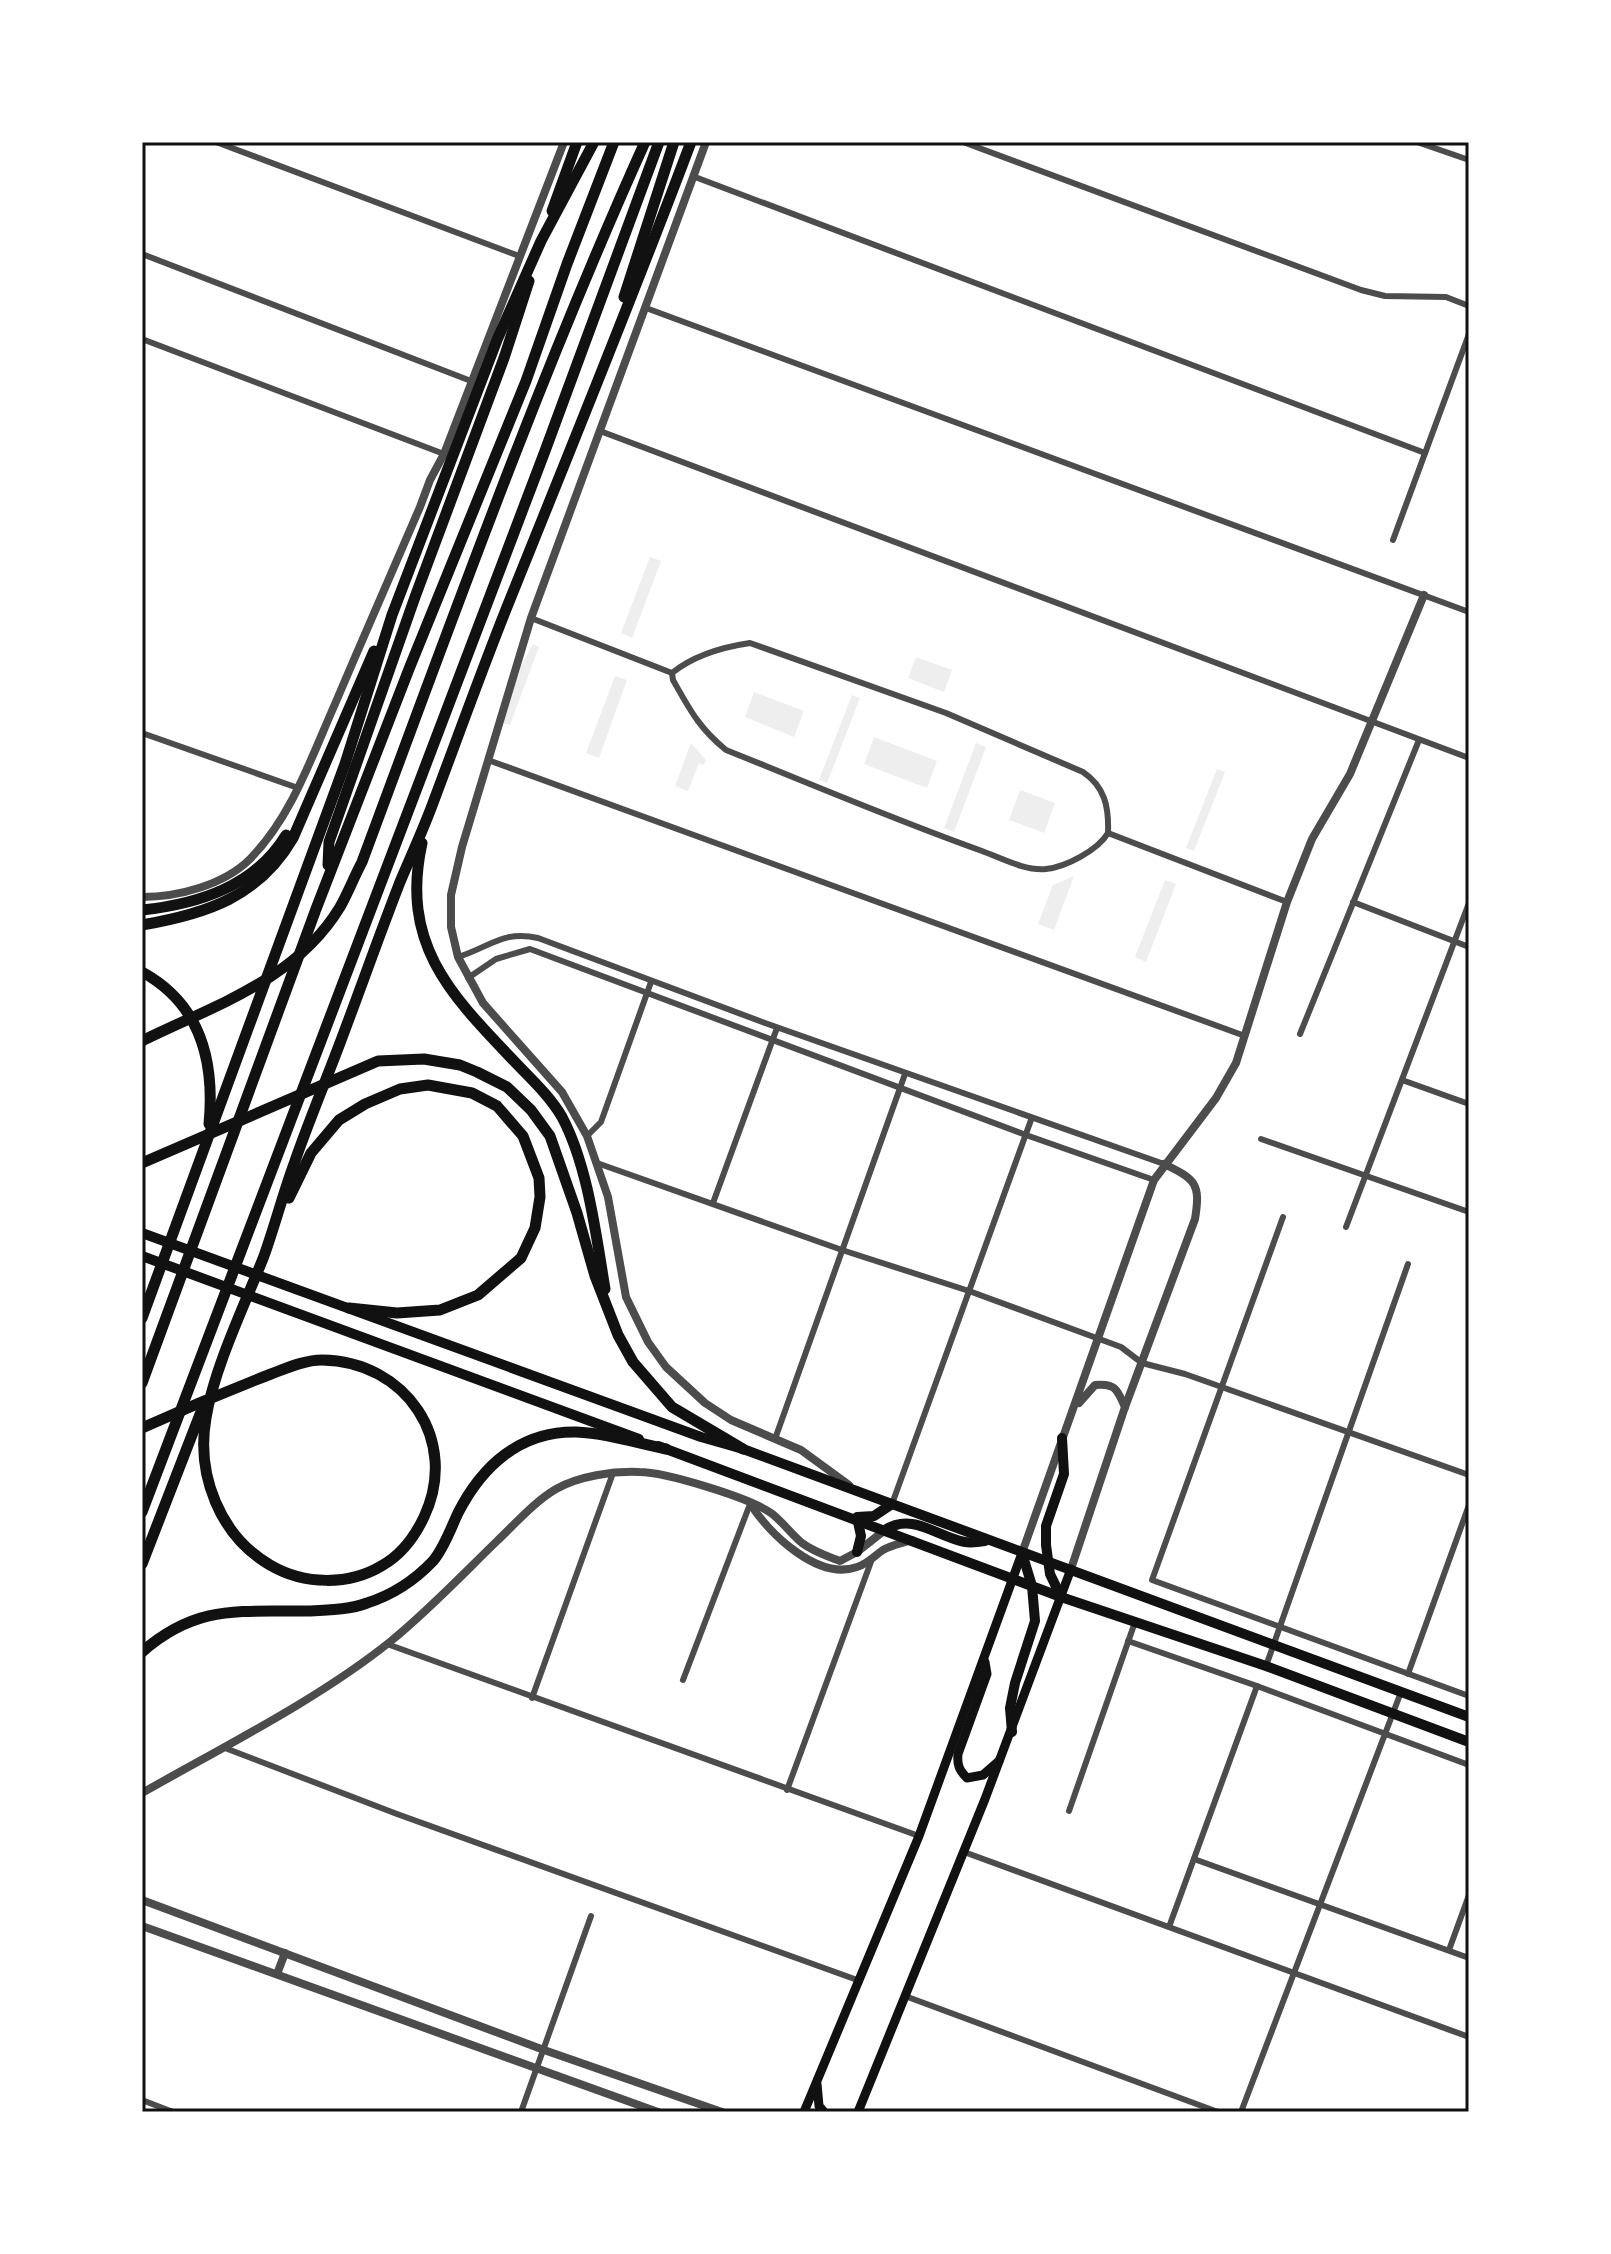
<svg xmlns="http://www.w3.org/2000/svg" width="1611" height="2254" viewBox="0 0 1611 2254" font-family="'Work Sans',sans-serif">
	<rect width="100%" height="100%" fill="#fff"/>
	<g fill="#eee">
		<polygon points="650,557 661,561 632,638 621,633"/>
		<polygon points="533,644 539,647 510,725 503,723 521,666"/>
		<polygon points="916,657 952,670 944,692 908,678"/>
		<polygon points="615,676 627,680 599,758 586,753"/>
		<polygon points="754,692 804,711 794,737 745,717"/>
		<polygon points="852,695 860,698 827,783 819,780"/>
		<polygon points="874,737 937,761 927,788 864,764"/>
		<polygon points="691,743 706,760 704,765 699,763 688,791 675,786"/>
		<polygon points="976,743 986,747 954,832 944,828"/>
		<polygon points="1217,769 1225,772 1194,851 1186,848"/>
		<polygon points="1020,790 1055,803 1044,833 1009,820"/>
		<polygon points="1074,876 1054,930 1038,924 1053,885"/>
		<polygon points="1165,880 1176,884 1146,962 1135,957"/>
	</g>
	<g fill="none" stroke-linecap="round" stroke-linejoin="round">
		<g stroke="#4c4c4c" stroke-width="6">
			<polyline points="216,142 519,256"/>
			<polyline points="963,142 1361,290 1385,296 1446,297 1469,306"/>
			<polyline points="1417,142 1469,160"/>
			<polyline points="695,177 1425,453"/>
			<polyline points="142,254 471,381"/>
			<polyline points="646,308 1469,612"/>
			<polyline points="142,339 444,454"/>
			<polyline points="600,431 1469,758"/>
			<polyline points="1393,540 1469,334"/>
			<polyline points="531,618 672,673"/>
			<path d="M672,673c21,-17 51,-26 78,-30l196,70 137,59c22,15 26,35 25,61"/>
			<path d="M672,673l1,7c17,30 26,48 53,70 85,34 169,70 256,101 19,7 43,20 64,18 20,-2 52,-19 62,-36"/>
			<polyline points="142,733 298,788"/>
			<polyline points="488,760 1245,1036"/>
			<polyline points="1108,833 1287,902"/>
			<polyline points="1353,902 1469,947"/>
			<path d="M458,957c32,-10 45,-27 80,-19l227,85 399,141"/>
			<polyline points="468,978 496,959 530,949 1026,1135 1154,1180"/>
			<polyline points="1300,1034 1419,740"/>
			<polyline points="1402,1080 1469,1104"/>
			<polyline points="587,1136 601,1122 651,982"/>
			<polyline points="1261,1139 1469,1212"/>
			<polyline points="597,1163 842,1250 969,1291 1121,1347 1142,1363 1185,1374 1469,1475"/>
			<polyline points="713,1203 777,1028"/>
			<polyline points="1283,1217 1152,1580 1469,1696"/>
			<polyline points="1346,1227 1469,903"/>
			<polyline points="775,1439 905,1074"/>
			<polyline points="892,1504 1031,1120"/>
			<polyline points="1128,1641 1257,1686 1469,1765"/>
			<polyline points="387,1644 919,1836"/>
			<polyline points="1266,1666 1408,1264"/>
			<polyline points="1408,1674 1469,1505"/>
			<polyline points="683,1680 750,1504"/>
			<polyline points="532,1698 613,1473"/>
			<polyline points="225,1748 397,1814 860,1981"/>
			<polyline points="787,1790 872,1559"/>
			<polyline points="1069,1811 1135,1622"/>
			<polyline points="964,1852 1469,2037"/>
			<polyline points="1194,1859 1469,1958"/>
			<polyline points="1169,1927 1257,1686"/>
			<polyline points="1449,1950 1469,1895"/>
			<polyline points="905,1996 1218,2112"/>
			<polyline points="142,2100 173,2112"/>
			<polyline points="521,2112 591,1916"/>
			<polyline points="1241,2112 1401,1692"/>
		</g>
		<g stroke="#4c4c4c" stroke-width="8">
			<polyline points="706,142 531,618 462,847 451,895 451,927 458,957 483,1003 562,1092 587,1136 608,1197 626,1297 648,1342 666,1367 705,1403 731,1420 801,1450 849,1485"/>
			<path d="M142,897c36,0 82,-12 108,-38 42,-43 61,-101 85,-155 28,-66 57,-132 85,-197l10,-27 14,-26 120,-312"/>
			<path d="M1079,1403l16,-18c20,-2 22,4 30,22"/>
			<path d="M751,1505c19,29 67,76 106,62 10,-3 17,-11 26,-17 8,-5 20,-7 29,-10"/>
			<polyline points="1022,1553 1154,1180 1216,1098 1236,1063 1287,902 1312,839 1350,774 1424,595"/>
			<path d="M1071,1569l54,-162 70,-188c6,-36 0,-40 -31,-55"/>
			<path d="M142,1793c81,-46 177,-94 249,-152 38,-31 71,-66 106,-100 19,-18 37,-39 59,-52 23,-13 57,-18 83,-17 27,0 111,26 132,41 12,9 20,21 31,30 12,9 25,13 38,18l17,-9 28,-22"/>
			<polyline points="142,1900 544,2050 722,2112"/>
			<polyline points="142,1926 658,2112"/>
			<polyline points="277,1974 285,1953"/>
		</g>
		<g stroke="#111" stroke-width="9">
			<path d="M985,1662l2,12 -29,80c-1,11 1,16 9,24l16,-3 16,-14"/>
			<polyline points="817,2084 819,2106 824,2112"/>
			<polyline points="804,2112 919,1836 1022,1553"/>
			<polyline points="858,2112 985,1799 1071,1569"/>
		</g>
		<g stroke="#111" stroke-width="10">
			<polyline points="142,1233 701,1437 743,1449 1469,1717"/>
			<polyline points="142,1256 639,1439"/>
			<polyline points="658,1446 1061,1597 1266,1666 1469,1742"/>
			<polyline points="857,1517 874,1516 892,1504"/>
			<path d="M885,1530c28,-18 52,7 80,12 6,1 14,0 20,-1"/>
			<polyline points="857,1552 861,1536 858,1522"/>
			<polyline points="1061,1597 1050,1574 1046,1545 1046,1526 1064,1474 1062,1438"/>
			<polyline points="1012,1732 1010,1708 1015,1683 1035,1621 1032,1586 1022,1553"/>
		</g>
		<g stroke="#111" stroke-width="11">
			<polyline points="552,211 577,142"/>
			<polyline points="624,297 674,142"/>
			<path d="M422,843c-22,101 28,151 92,218 17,18 36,35 48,56 26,49 34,118 43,172"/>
			<polyline points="328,865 329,842 415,597 504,358 529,281"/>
			<path d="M142,910c57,-6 113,-24 144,-75"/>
			<path d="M142,925c64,-11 117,-28 151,-87l81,-187"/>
			<path d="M142,972c59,32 73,89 67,152"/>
			<path d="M142,1041c73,-36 154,-61 198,-134 8,-14 14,-30 22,-45 90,-242 177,-485 283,-720"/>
			<polyline points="142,1163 378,1061 424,1059 460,1065 477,1072 507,1087 531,1110 550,1136 577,1213 595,1276 618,1335 633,1362 672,1407 743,1449"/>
			<polyline points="289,1198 311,1153 339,1120 365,1104 400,1089 428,1085 472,1093 497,1106 523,1136 539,1178 540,1197 535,1228 521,1258 478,1295 440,1310 397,1313 349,1308"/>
			<polyline points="142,1318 345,764 392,615 497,340 541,241 594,142"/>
			<polyline points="142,1383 316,909 409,669 526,381 567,264 614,142"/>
			<path d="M142,1428c42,-19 85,-37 129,-54 16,-6 34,-14 51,-14 84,1 138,81 102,157 -9,19 -22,37 -41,48 -34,21 -79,20 -113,0 -50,-29 -74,-90 -64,-147 8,-50 39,-114 58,-162 11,-31 19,-62 30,-92 14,-41 31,-81 46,-121 20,-53 39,-107 60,-161 11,-26 23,-52 33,-79 24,-64 47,-128 72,-191 63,-157 127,-313 186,-470"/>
			<polyline points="142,1512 545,451 659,142"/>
			<polyline points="142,1564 204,1404"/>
			<path d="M142,1652c55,-48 97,-40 165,-41 20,-1 42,-1 60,-8 25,-8 48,-23 66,-42 11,-13 18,-33 25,-48 24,-47 62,-82 118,-81 31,1 60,11 90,17"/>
		</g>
	</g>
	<rect width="1611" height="2254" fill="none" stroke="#ffffff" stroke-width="288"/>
	<rect x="144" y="144" width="1323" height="1966" fill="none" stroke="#111" stroke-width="3"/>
</svg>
